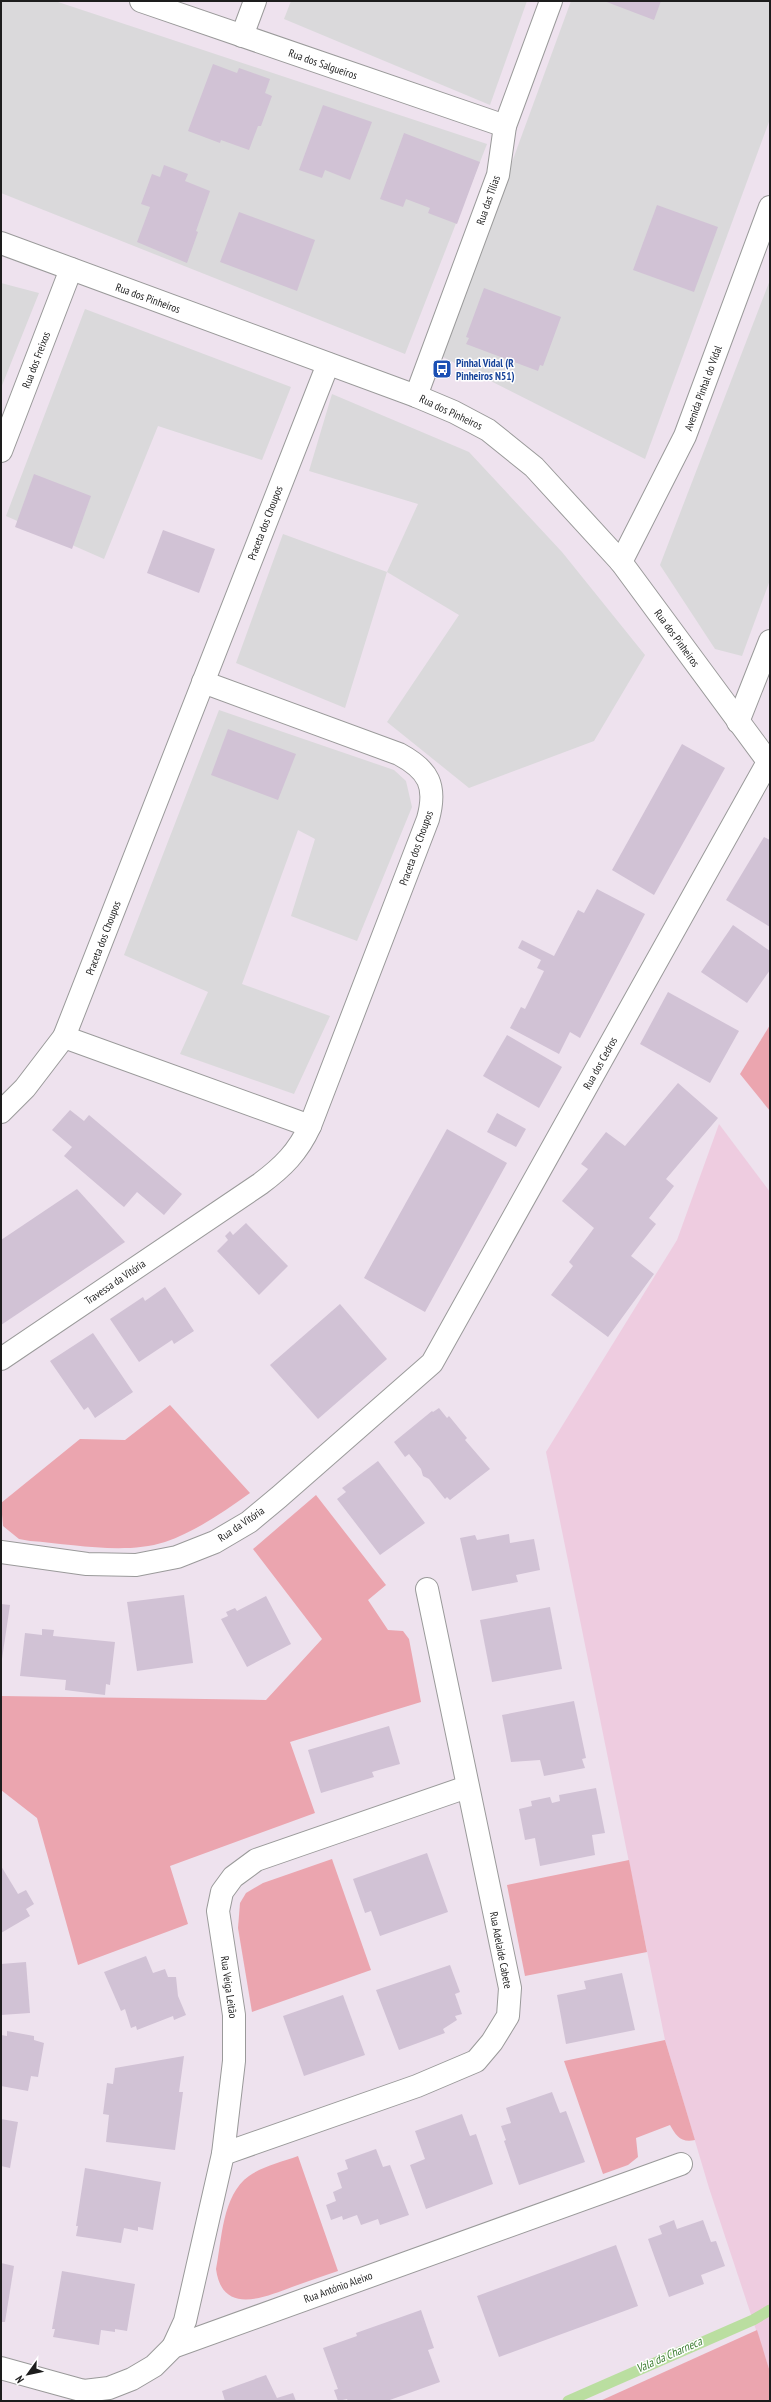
<svg xmlns="http://www.w3.org/2000/svg" width="771" height="2402" viewBox="0 0 771 2402" font-family="'PT Sans Narrow',sans-serif">
	<rect width="100%" height="100%" fill="#eee2ee"/>
	<g fill="#dad9db">
		<polygon points="1,1 55,1 487,144 405,354 1,193"/>
		<polygon points="291,1 527,1 490,105 284,19"/>
		<polygon points="571,1 770,1 770,119 645,459 441,356"/>
		<polygon points="770,280 770,580 742,656 715,649 660,565"/>
		<polygon points="1,283 39,293 1,388"/>
		<polygon points="85,309 291,387 262,460 158,426 104,559 6,516"/>
		<polygon points="332,394 469,452 562,552 645,655 594,741 469,788 387,722 459,615 387,572 345,708 236,663 283,534 387,572 418,504 309,471"/>
		<polygon points="219,710 394,770 406,781 412,807 357,941 291,916 315,839 298,830 242,984 330,1016 294,1094 180,1054 208,992 124,955"/>
	</g>
	<polygon fill="#eecce0" points="719,1124 770,1192 770,2372 709,2188 665,2040 546,1452 677,1240"/>
	<g fill="#eba5af">
		<polygon points="770,1025 770,1111 740,1074"/>
		<path d="M170,1405l80,88c-27,19 -53,38 -85,49 -41,13 -92,2 -135,-1l-11,-2 -16,-13 -2,-23 79,-64 45,1z"/>
		<polygon points="316,1495 386,1585 368,1600 388,1630 403,1631 409,1639 421,1702 290,1742 315,1813 170,1866 188,1924 78,1965 37,1818 1,1790 1,1696 266,1700 322,1639 253,1549"/>
		<polygon points="332,1859 371,1970 252,2012 238,1928 240,1903 246,1893 263,1883"/>
		<polygon points="629,1860 647,1952 525,1976 507,1885"/>
		<path d="M665,2040l30,100c-14,3 -19,-4 -25,-15l-34,13 2,19 -10,8 -25,9 -39,-113z"/>
		<path d="M298,2156l40,115c-16,5 -31,11 -46,16 -29,11 -70,28 -76,-18 6,-29 6,-74 33,-93 14,-10 33,-14 49,-20z"/>
		<polygon points="757,2330 770,2372 770,2401 600,2401"/>
	</g>
	<g fill="none" stroke-linecap="round" stroke-linejoin="round">
		<polyline stroke="#badea0" stroke-width="11" points="568,2401 753,2320 770,2310"/>
	</g>
	<g fill="#d1c2d5">
		<polygon points="604,1 661,1 654,20"/>
		<polygon points="213,64 237,73 239,68 270,79 265,93 272,96 261,126 258,126 249,150 221,140 220,143 188,131"/>
		<polygon points="323,105 372,122 350,180 325,170 322,178 299,170"/>
		<polygon points="404,133 480,162 457,224 428,213 430,208 406,199 403,207 380,199"/>
		<polygon points="164,165 188,174 185,181 210,191 196,231 198,232 187,263 137,242 150,207 141,204 152,174 160,177"/>
		<polygon points="657,205 718,227 694,292 633,270"/>
		<polygon points="239,212 315,240 297,291 220,262"/>
		<polygon points="484,288 561,317 543,366 540,365 538,371 466,344 469,338 466,337"/>
		<polygon points="34,474 91,496 72,549 15,527"/>
		<polygon points="163,530 215,549 199,593 147,573"/>
		<polygon points="228,729 296,754 278,800 211,775"/>
		<polygon points="682,744 725,768 654,895 612,870"/>
		<polygon points="764,837 770,840 770,927 726,900"/>
		<polygon points="597,889 645,914 580,1038 570,1032 559,1054 510,1028 521,1007 525,1009 544,971 537,968 541,960 518,948 522,940 554,956 578,910 584,913"/>
		<polygon points="733,925 770,951 770,970 747,1003 701,972"/>
		<polygon points="668,992 739,1031 710,1083 640,1044"/>
		<polygon points="507,1035 562,1067 539,1108 483,1076"/>
		<polygon points="678,1083 718,1118 666,1179 674,1186 649,1218 656,1224 631,1256 654,1274 608,1337 551,1295 573,1266 569,1262 594,1228 562,1201 588,1169 581,1164 606,1132 625,1146"/>
		<polygon points="70,1110 84,1121 89,1115 182,1194 164,1215 137,1192 124,1207 119,1203 64,1156 72,1147 52,1130"/>
		<polygon points="497,1113 526,1129 516,1147 487,1132"/>
		<polygon points="447,1129 507,1163 425,1312 364,1278"/>
		<polygon points="77,1189 125,1242 1,1325 1,1240"/>
		<polygon points="246,1223 288,1266 259,1295 217,1251 228,1240 225,1236 230,1231 233,1235"/>
		<polygon points="165,1287 194,1331 174,1344 172,1340 139,1362 110,1319 143,1297 145,1301"/>
		<polygon points="340,1304 387,1359 318,1419 270,1365"/>
		<polygon points="93,1333 133,1392 95,1418 88,1407 84,1410 50,1361"/>
		<polygon points="439,1408 447,1418 449,1416 467,1438 465,1440 490,1469 450,1500 447,1497 445,1499 429,1479 423,1476 421,1469 409,1454 405,1457 394,1442 432,1411 433,1412"/>
		<polygon points="378,1461 425,1523 380,1555 337,1499 346,1492 342,1488"/>
		<polygon points="509,1534 510,1543 534,1539 540,1570 516,1575 518,1582 472,1591 460,1538 475,1535 477,1540"/>
		<polygon points="184,1595 193,1663 137,1671 127,1602"/>
		<polygon points="266,1596 291,1644 247,1667 221,1619 228,1616 226,1612 235,1608 237,1611"/>
		<polygon points="1,1604 10,1605 2,1659 1,1659"/>
		<polygon points="550,1607 562,1669 492,1682 480,1620"/>
		<polygon points="42,1629 54,1630 53,1636 115,1642 110,1685 106,1684 105,1695 65,1690 66,1680 20,1676 25,1633 42,1635"/>
		<polygon points="574,1701 586,1758 582,1759 585,1768 544,1776 540,1760 511,1762 502,1715"/>
		<polygon points="389,1726 400,1764 372,1772 374,1777 321,1793 308,1750"/>
		<polygon points="596,1788 605,1833 592,1835 595,1855 540,1866 535,1838 525,1840 519,1809 532,1806 531,1801 550,1797 552,1803 560,1801 559,1795"/>
		<polygon points="427,1853 448,1912 380,1936 371,1911 365,1913 353,1879"/>
		<polygon points="1,1866 18,1894 26,1890 34,1904 26,1909 30,1916 1,1933"/>
		<polygon points="146,1956 153,1973 165,1969 168,1977 176,1977 178,1996 186,2015 174,2020 173,2016 137,2030 136,2026 131,2028 125,2009 121,2011 104,1972"/>
		<polygon points="26,1962 30,2013 1,2015 1,1964"/>
		<polygon points="450,1965 460,1992 455,1994 462,2014 455,2016 457,2020 443,2029 445,2033 399,2050 376,1990"/>
		<polygon points="622,1973 635,2030 566,2044 557,1995 586,1989 584,1981"/>
		<polygon points="343,1995 365,2055 304,2076 283,2016"/>
		<polygon points="7,2031 34,2036 34,2040 44,2043 38,2077 31,2076 28,2091 1,2086 1,2035 7,2036"/>
		<polygon points="184,2056 179,2092 183,2092 175,2150 106,2142 109,2115 103,2114 107,2083 113,2084 115,2068"/>
		<polygon points="552,2092 560,2113 566,2111 585,2162 519,2185 504,2141 506,2140 501,2126 511,2123 506,2108"/>
		<polygon points="462,2114 470,2136 476,2134 493,2184 426,2209 410,2165 425,2159 415,2131"/>
		<polygon points="1,2119 18,2122 10,2168 1,2166"/>
		<polygon points="376,2149 383,2167 390,2165 409,2215 380,2225 378,2219 361,2225 357,2215 343,2220 342,2216 331,2220 326,2205 336,2201 333,2192 342,2188 337,2173 348,2169 345,2160"/>
		<polygon points="85,2168 161,2182 153,2230 138,2227 138,2231 124,2228 121,2243 76,2236 78,2226 76,2226"/>
		<polygon points="674,2220 677,2229 703,2220 711,2242 716,2241 725,2266 701,2275 704,2284 669,2297 648,2239 662,2234 659,2226"/>
		<polygon points="616,2245 638,2306 499,2357 477,2296"/>
		<polygon points="1,2263 14,2266 5,2322 1,2322"/>
		<polygon points="62,2271 135,2284 127,2331 115,2329 115,2332 101,2330 99,2345 53,2337 55,2329 52,2329"/>
		<polygon points="421,2310 434,2348 428,2350 440,2382 387,2401 348,2401 347,2399 338,2401 334,2390 338,2389 323,2348 357,2336 356,2333"/>
		<polygon points="266,2375 277,2398 293,2393 296,2401 225,2401 222,2391"/>
	</g>
	<g fill="none" stroke-linecap="round" stroke-linejoin="round">
		<defs>
			<g id="minor">
				<polyline points="141,1 505,126"/>
				<polyline points="242,36 255,1"/>
				<polyline points="416,396 498,175 505,126 551,1"/>
				<polyline points="1,451 71,269"/>
				<polyline points="738,722 770,641"/>
				<polyline points="64,1037 310,1126"/>
				<polyline points="1,1112 25,1088 64,1037 328,364"/>
				<path d="M1,1359l259,-175c23,-17 38,-32 50,-58l118,-307c9,-33 1,-49 -29,-65l-196,-72"/>
				<polyline points="1,1552 87,1564 136,1565 177,1557 215,1542 249,1522 279,1497 432,1363 768,762"/>
				<polyline points="223,2154 417,2086 476,2061 492,2042 508,2016 510,1988 427,1589"/>
				<polyline points="173,2347 185,2321 223,2154 234,2061 234,2015 218,1911 222,1892 233,1877 256,1860 467,1787"/>
				<polyline points="1,2368 84,2391 109,2388 132,2379 154,2366 173,2347 681,2164"/>
			</g>
			<g id="tertiary">
				<polyline points="1,243 416,396 454,412 488,430 534,467 621,562 770,764"/>
				<polyline points="621,562 685,436 770,207"/>
			</g>
		</defs>
		<use href="#minor" stroke="#9a9a9a" stroke-width="24"/>
		<use href="#tertiary" stroke="#9a9a9a" stroke-width="24"/>
		<use href="#minor" stroke="#fff" stroke-width="22"/>
		<use href="#tertiary" stroke="#fff" stroke-width="22"/>
	</g>
	<defs>
		<symbol id="bus-square" viewBox="-11 -11 22 22"><rect x="-9" y="-9" width="18" height="18" rx="4" fill="#1a4fb4" stroke="#fff"/><path d="M-5-6H5V4H4V6H2V4H-2V6H-4V4H-5ZM-3.5-4V0h7V-4ZM-3.5 1.2v1.5H-2V1.2ZM2 1.2v1.5H3.5V1.2Z" fill="#fff"/></symbol>
	</defs>
	<g fill-rule="evenodd">
		<use href="#bus-square" x="431" y="358" width="22" height="22"/>
	</g>
	<g text-anchor="middle" stroke-width="3" stroke-linejoin="round" paint-order="stroke">
		<g font-size="11" fill="#1d1d1d" stroke="#fff">
			<text transform="translate(323 64) rotate(19)" y="4">Rua dos Salgueiros</text>
			<text transform="translate(488 200) rotate(-71)" y="4">Rua das Tílias</text>
			<text transform="translate(148 298) rotate(20)" y="4">Rua dos Pinheiros</text>
			<text transform="translate(36 360) rotate(-69)" y="4">Rua dos Freixos</text>
			<text transform="translate(703 388) rotate(-70)" y="4">Avenida Pinhal do Vidal</text>
			<text transform="translate(451 412) rotate(25)" y="4">Rua dos Pinheiros</text>
			<text transform="translate(265 523) rotate(-69)" y="4">Praceta dos Choupos</text>
			<text transform="translate(677 638) rotate(54)" y="4">Rua dos Pinheiros</text>
			<text transform="translate(416 848) rotate(-70)" y="4">Praceta dos Choupos</text>
			<text transform="translate(103 938) rotate(-69)" y="4">Praceta dos Choupos</text>
			<text transform="translate(600 1063) rotate(-61)" y="4">Rua dos Cedros</text>
			<text transform="translate(115 1282) rotate(-34)" y="4">Travessa da Vitória</text>
			<text transform="translate(241 1524) rotate(-34)" y="4">Rua da Vitória</text>
			<text transform="translate(501 1950) rotate(79)" y="4">Rua Adelaide Cabete</text>
			<text transform="translate(229 1987) rotate(82)" y="4">Rua Veiga Leitão</text>
			<text transform="translate(338 2287) rotate(-20)" y="4">Rua António Aleixo</text>
		</g>
		<g font-size="11" font-weight="bold" fill="#164399" stroke="#fff" text-anchor="start">
			<text x="456" y="367">Pinhal Vidal (R<tspan x="456" dy="13">Pinheiros N51)</tspan></text>
		</g>
		<g font-size="12" font-style="italic" fill="#418036" stroke="#fff">
			<text transform="translate(669 2355) rotate(-24)" y="4">Vala da Charneca</text>
		</g>
	</g>
	<rect width="771" height="2402" fill="none" stroke="#1d1d1d" stroke-width="4"/>
	<g transform="translate(28 2374) rotate(237)" stroke="#ffffff" stroke-width="3" paint-order="stroke">
	<path d="M0-3L7 15L0 10L-7 15Z" fill="#1d1d1d"/>
	<text y="-6" font-size="11" font-weight="bold" text-anchor="middle" fill="#1d1d1d">N</text>
	</g>
</svg>
